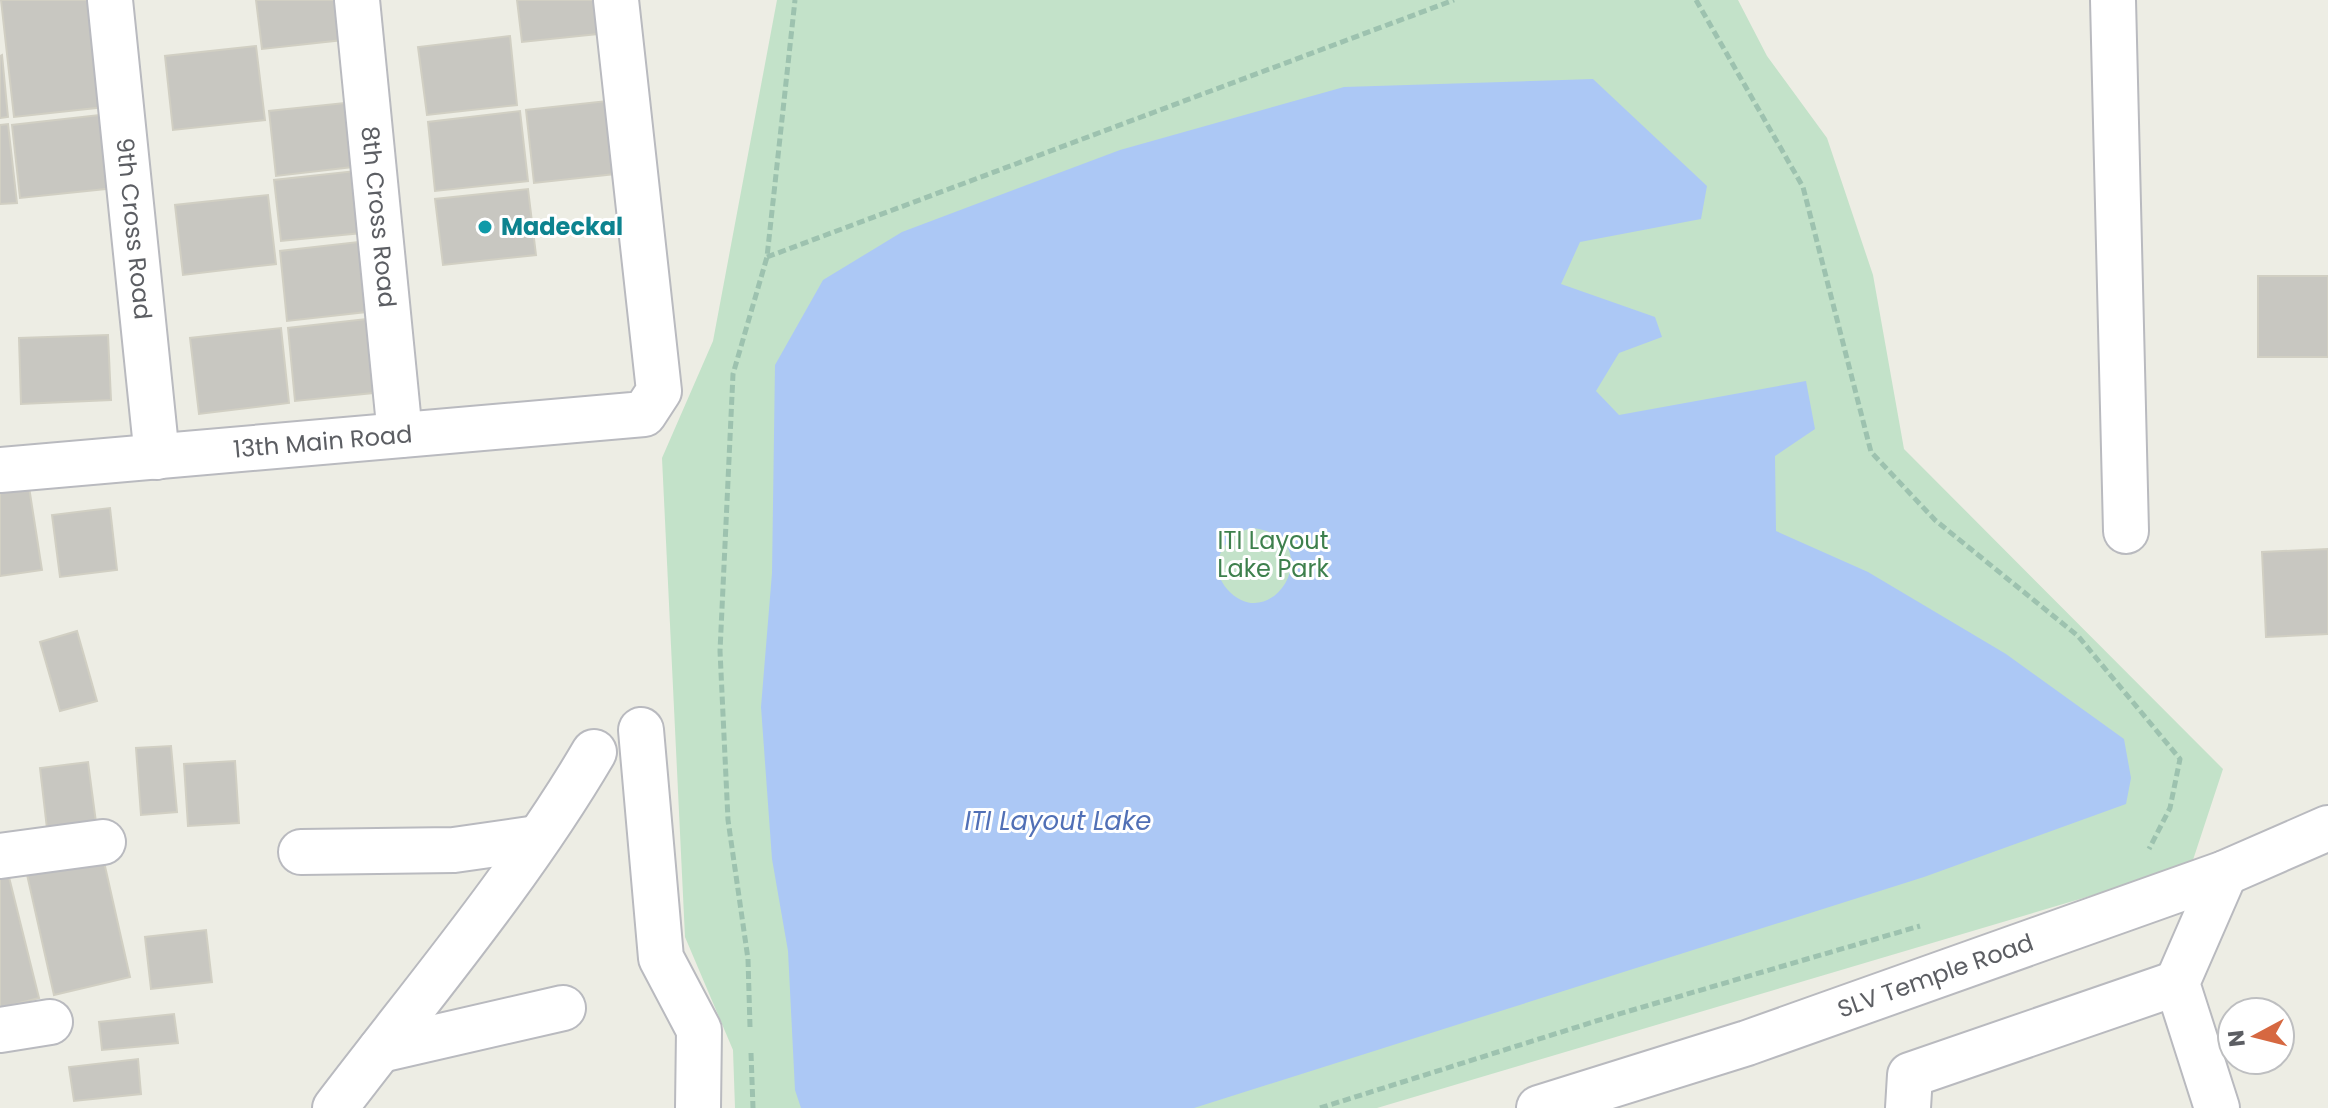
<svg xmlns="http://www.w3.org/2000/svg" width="2328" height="1108" viewBox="0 0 2328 1108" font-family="Poppins,sans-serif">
	<rect width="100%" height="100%" fill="#edede4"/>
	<polygon fill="#c3e2c9" points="777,0 1738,0 1767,56 1827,138 1873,275 1904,449 2223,769 2191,866 1377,1108 735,1108 733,1050 685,937 662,458 713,341"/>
	<path fill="#acc8f5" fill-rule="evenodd" d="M1593,79l114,107 -6,33 -121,23 -19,42 94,33 7,20 -43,16 -23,38 23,24 187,-34 9,48 -40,27 1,75 92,41 138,82 118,85 7,39 -5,26 -202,73 -730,231h-393l-6,-18 -7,-139 -16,-92 -11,-152 11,-134 3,-208 48,-85 79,-48 218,-82 224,-63zM1252,528c80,9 20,112 -25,61 -21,-24 -3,-55 25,-61z"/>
	<g fill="#c8c7c1" stroke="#d1cfc3" stroke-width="2">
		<polygon points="1,0 93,0 105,107 14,117"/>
		<polygon points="256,0 347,0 352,39 262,49"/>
		<polygon points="517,0 604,0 607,33 522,42"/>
		<polygon points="510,36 517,105 427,115 418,47"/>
		<polygon points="256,46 265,120 173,130 165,56"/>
		<polygon points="2,55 8,117 0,118 0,56"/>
		<polygon points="616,100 624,173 534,183 526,110"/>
		<polygon points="354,102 361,166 276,176 269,111"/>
		<polygon points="520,111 528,181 435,191 428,122"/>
		<polygon points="108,114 115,188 20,198 12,125"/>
		<polygon points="8,124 17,203 0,204 0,125"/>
		<polygon points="365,170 372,232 281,241 274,180"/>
		<polygon points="528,189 536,255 443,265 435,199"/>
		<polygon points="268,195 276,264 183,275 175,205"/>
		<polygon points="367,241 375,311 287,321 280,251"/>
		<rect x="2258" y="276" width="70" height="81"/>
		<polygon points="375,318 383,392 295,401 288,328"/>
		<polygon points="281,328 289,403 199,414 190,338"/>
		<polygon points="108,335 111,400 21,404 19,338"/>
		<polygon points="29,487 42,570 0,576 0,491"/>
		<polygon points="110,508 117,570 60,577 52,515"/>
		<polygon points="2328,549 2328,634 2266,637 2262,552"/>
		<polygon points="77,631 97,701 60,711 40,642"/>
		<polygon points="171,746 177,812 141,815 136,748"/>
		<polygon points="235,761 239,823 188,826 184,764"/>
		<polygon points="88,762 97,830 48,837 40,768"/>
		<polygon points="102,853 130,977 54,995 26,870"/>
		<polygon points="6,865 39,998 0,1008 0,867"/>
		<polygon points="206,930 212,982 151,989 145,937"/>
		<polygon points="174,1014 178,1043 102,1050 99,1022"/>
		<polygon points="138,1059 141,1094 74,1101 69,1067"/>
	</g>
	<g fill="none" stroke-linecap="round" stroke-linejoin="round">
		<defs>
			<g id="minor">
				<path id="s1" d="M110,0l47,457"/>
				<path id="s2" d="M357,0l43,435"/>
				<polyline points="2113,0 2126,531"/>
				<path id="s3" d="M0,470l644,-56 15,-23 -43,-391"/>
				<polyline points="641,730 661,958 699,1030 698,1108"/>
				<polyline points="301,852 454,850 537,838"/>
				<polyline points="0,856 103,842"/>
				<polyline points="0,1030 50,1022"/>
				<polyline points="380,1050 563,1008"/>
				<path d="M335,1108c89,-117 185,-230 259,-356"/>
				<path id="s4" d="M1539,1108l208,-65 478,-170 103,-45"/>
				<polyline points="1908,1108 1910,1075 2177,983"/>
				<polyline points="2217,1108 2177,983 2225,873"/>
			</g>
		</defs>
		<use href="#minor" stroke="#b9babf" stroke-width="48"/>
		<g stroke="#9dc2af" stroke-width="5" stroke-dasharray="8 4" stroke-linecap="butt">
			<polyline points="1696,0 1803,187 1871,452 1935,520 2078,636 2180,759 2170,808 2149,849"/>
			<polyline points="767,257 1454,0"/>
			<polyline points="750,1027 748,959 728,820 720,651 733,374 767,257 795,0"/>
			<polyline points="751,1053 753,1108"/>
			<polyline points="1320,1108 1612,1016 1920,926"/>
		</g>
		<use href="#minor" stroke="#fff" stroke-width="44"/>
	</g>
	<circle fill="#0f9aa8" stroke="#fff" stroke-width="3" cx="485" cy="227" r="8"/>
	<g text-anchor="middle" stroke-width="6" stroke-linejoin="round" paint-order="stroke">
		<g font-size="24" fill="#5c5e63" stroke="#fff">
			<text dy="8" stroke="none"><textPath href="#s2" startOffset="218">8th Cross Road</textPath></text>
			<text dy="8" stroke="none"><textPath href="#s1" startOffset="230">9th Cross Road</textPath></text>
			<text dy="8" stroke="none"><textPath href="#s3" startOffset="324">13th Main Road</textPath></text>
			<text dy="8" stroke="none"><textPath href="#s4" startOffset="418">SLV Temple Road</textPath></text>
		</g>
		<g font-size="24" font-weight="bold" fill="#0d838f" stroke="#fff" text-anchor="start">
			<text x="501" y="235">Madeckal</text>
		</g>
		<g font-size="24" fill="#3e804d" stroke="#fff">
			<text x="1273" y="549">ITI Layout<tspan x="1273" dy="28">Lake Park</tspan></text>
		</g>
		<g font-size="26" font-style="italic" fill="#5170b6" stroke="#fff">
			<text x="1058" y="830">ITI Layout Lake</text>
		</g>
	</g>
	<g transform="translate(2256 1036) rotate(263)"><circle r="38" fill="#ffffff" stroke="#bebfc1" stroke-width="2"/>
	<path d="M0-6L14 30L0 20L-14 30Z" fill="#d66841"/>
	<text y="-12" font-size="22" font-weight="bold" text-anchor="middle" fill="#5c5e63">N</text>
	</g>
</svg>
